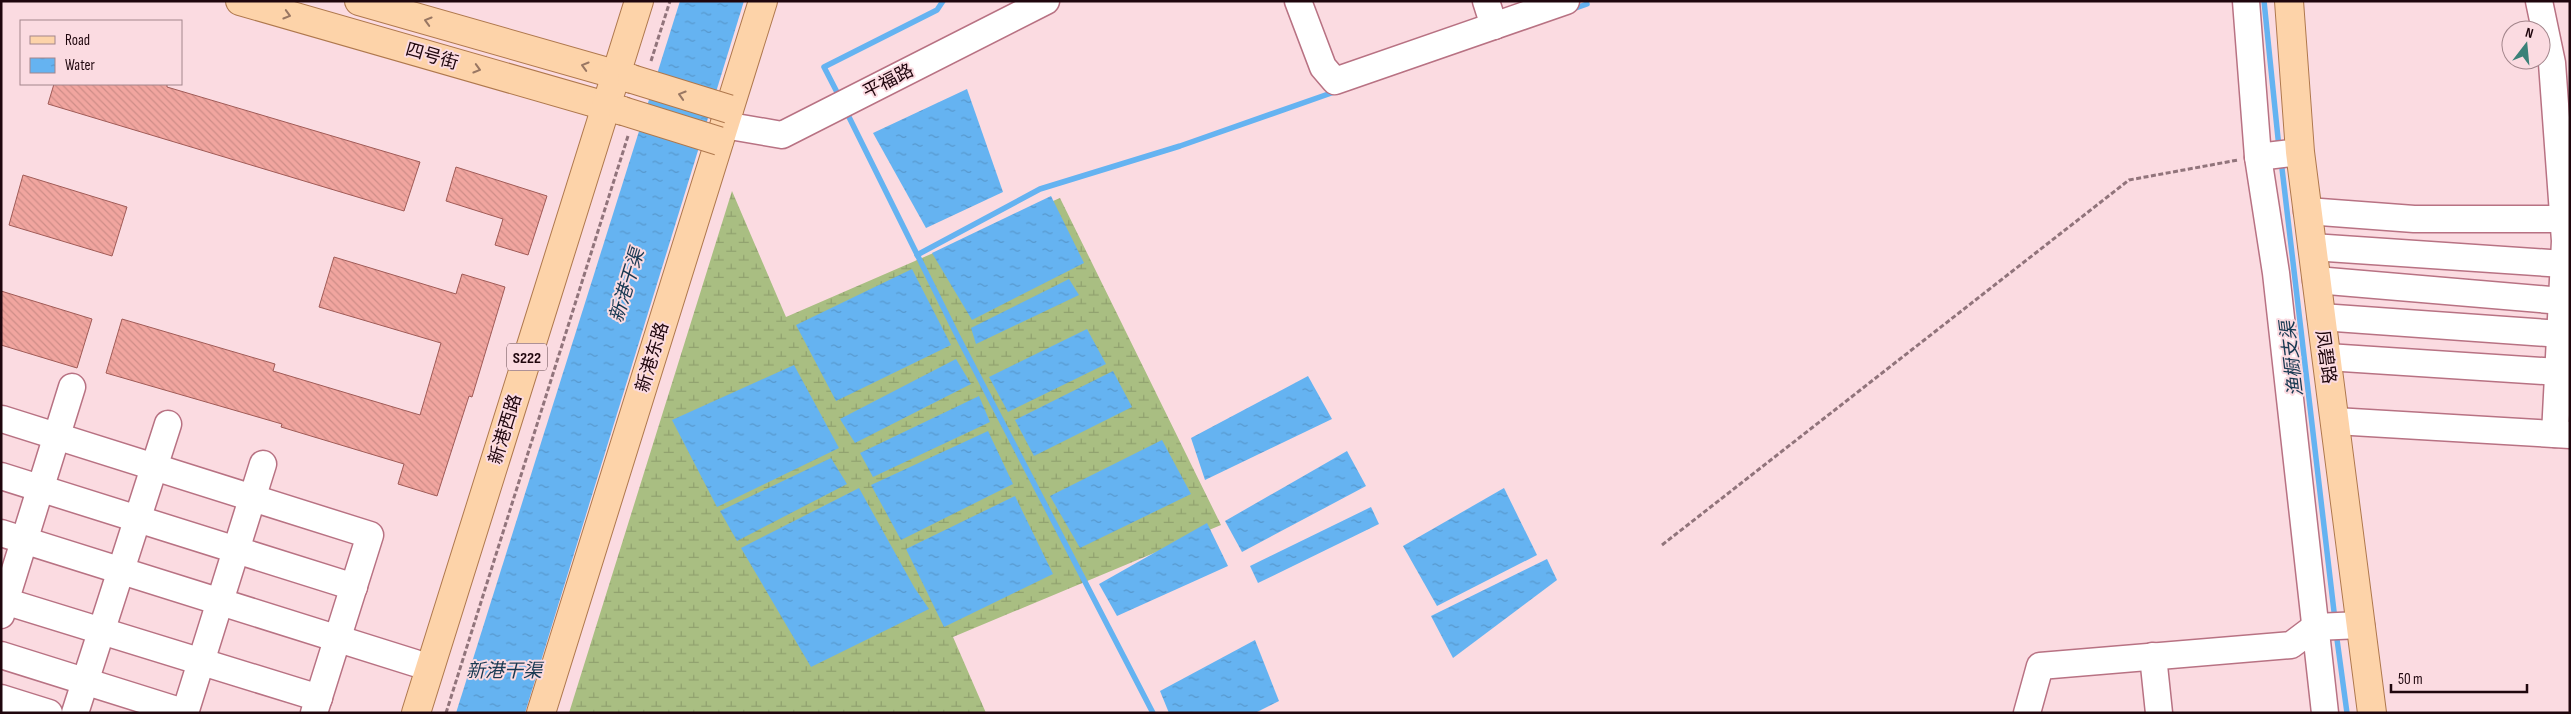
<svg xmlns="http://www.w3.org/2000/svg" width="2571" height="714" viewBox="0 0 2571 714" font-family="'Sofia Sans Condensed','Noto Sans SC',sans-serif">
	<defs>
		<pattern id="wetland-marsh" width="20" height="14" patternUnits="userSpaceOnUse" patternTransform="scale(1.25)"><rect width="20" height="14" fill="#a9be82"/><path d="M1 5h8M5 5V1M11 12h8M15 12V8" fill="none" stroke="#91a26f"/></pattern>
		<pattern id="water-ripples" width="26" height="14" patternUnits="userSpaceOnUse" patternTransform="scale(1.25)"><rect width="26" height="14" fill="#65b3f1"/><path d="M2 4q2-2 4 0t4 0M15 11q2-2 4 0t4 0" fill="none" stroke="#5798cd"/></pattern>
		<pattern id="building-back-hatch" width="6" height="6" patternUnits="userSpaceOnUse" patternTransform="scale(1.25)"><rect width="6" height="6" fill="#f1a59f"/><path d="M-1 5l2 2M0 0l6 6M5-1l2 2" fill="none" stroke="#ce8d88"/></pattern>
	</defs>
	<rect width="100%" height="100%" fill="#fbdbe1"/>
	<polygon fill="url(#wetland-marsh)" points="732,191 786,317 1060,198 1221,525 953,637 986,713 569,713"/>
	<g fill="url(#water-ripples)">
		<polygon points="680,1 744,1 525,713 456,713"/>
		<polygon points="967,89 1003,192 926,228 873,133"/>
		<polygon points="1051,196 1084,263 972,320 932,253"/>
		<polygon points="912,269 951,345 836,401 796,325"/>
		<polygon points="1069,279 1079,295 976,344 971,328"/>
		<polygon points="1087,329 1106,364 1008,412 989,377"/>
		<polygon points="956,359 971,384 855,443 840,419"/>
		<polygon points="794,365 839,448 717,507 672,420"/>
		<polygon points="1113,371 1132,407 1034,456 1015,420"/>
		<polygon points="1308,376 1332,419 1205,480 1191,438"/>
		<polygon points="979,396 990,422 873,477 860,453"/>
		<polygon points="988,431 1013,484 901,540 871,485"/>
		<polygon points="1162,440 1191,494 1080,548 1050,496"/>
		<polygon points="1347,451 1366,486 1242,552 1225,521"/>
		<polygon points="831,458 847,484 737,541 720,511"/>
		<polygon points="859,488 914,587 929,609 811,667 741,548"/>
		<polygon points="1504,488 1537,555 1437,606 1403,546"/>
		<polygon points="1015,496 1053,574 944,627 906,549"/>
		<polygon points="1371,507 1379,524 1258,583 1250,566"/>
		<polygon points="1207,523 1228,566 1117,616 1099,584"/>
		<polygon points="1547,559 1557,580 1453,658 1431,616"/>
		<polygon points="1255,640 1279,701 1255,713 1169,713 1160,691"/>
	</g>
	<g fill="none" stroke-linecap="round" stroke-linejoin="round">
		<g stroke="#65b3f1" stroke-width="5.5">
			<polyline points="2264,1 2279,148"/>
			<polyline points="1570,10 1587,4"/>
			<polyline points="840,98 824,67 937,10 943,1"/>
			<polyline points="846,111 956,333 1153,713"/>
			<polyline points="2281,160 2335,620"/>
			<polyline points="917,255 1040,189 1180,146 1337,91"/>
			<polyline points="2336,632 2347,713"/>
		</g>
	</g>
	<g fill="url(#building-back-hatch)" stroke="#a05b57">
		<polygon points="54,84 167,84 167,87 420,162 404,211 48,104"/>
		<polygon points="456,167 547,196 528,255 495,245 503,219 446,201"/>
		<polygon points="23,175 127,207 112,256 9,225"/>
		<polygon points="334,257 456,294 462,274 505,287 472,397 469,396 437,496 398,484 404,464 281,427 282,424 106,373 122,319 275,364 273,371 420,415 441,343 319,307"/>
		<polygon points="1,291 92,319 77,368 1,345"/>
	</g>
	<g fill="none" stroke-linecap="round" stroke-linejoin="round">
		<defs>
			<g id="minor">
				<polyline points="1298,1 1323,67 1335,81 1566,1"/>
				<polyline points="1486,1 1494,26"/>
				<polyline points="2246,1 2258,157 2276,273 2325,713"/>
				<polyline points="2539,1 2552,63 2565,241 2555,434"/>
				<polyline points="724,125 782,135 1046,1"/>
				<polyline points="2258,157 2300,152"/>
				<polyline points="2307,211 2414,219 2563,219"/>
				<polyline points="2312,247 2564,264"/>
				<polyline points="2316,280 2562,301"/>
				<polyline points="2321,317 2561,334"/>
				<polyline points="2327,357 2558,372"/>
				<polyline points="2,419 370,535 314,713"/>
				<polyline points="2335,421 2570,435"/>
				<polyline points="1,476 354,587"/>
				<polyline points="1,533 415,663"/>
				<polyline points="1,600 319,698"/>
				<polyline points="1,615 72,387"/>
				<polyline points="1,655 186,713"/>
				<polyline points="2153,656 2159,713"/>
				<polyline points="1,698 49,713"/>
				<polyline points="75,713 168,424"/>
				<polyline points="185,713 263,464"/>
				<polyline points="2027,713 2040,666 2291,645 2315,627 2361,625"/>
			</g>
			<g id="major">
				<polyline points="240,1 623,111"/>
				<polyline points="359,1 632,79"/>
				<polyline points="2289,1 2300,152 2372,713"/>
				<polyline points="416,713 639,1"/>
				<polyline points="541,713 763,1"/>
			</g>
		</defs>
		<use href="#minor" stroke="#b87283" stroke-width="29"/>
		<use href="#major" stroke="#af784d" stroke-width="30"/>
		<g stroke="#91747b" stroke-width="3" stroke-dasharray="5 2.5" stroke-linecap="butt">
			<polyline points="651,61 670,1"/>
			<polyline points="1662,545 2129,180 2238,160"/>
			<polyline points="446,713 628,136"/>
		</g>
		<use href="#minor" stroke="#fff" stroke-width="26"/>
		<use href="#major" stroke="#fdd3a9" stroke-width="28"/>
		<defs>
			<g id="major-bridge">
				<polyline points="632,79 729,109"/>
				<polyline points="623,111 719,141"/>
			</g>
		</defs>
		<use href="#major-bridge" stroke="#af784d" stroke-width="30" stroke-linecap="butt"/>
		<use href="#major-bridge" stroke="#fdd3a9" stroke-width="28"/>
	</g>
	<defs><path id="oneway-chevron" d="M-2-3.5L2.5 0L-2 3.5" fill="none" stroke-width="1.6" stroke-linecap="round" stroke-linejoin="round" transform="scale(1.25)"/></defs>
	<g stroke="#997763">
		<use href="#oneway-chevron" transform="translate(287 15) rotate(16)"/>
		<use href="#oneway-chevron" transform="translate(428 21) rotate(-164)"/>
		<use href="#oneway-chevron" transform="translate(585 66) rotate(-164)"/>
		<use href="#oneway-chevron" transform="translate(477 69) rotate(16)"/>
		<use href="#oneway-chevron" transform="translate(682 95) rotate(-163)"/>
	</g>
	<g text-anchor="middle" stroke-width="4" stroke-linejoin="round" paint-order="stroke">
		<rect fill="#fbdbe1" stroke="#61464d" stroke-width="1" x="507" y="343.5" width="40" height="27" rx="4"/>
		<g font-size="16" font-weight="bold" fill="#1f060d">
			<text x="527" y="363">S222</text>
		</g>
		<g font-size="18" fill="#1f060d" stroke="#fbdbe1">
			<text transform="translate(432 56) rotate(16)" y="6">四号街</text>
			<text transform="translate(888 81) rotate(-27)" y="6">平福路</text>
			<text transform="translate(652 357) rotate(-73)" y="6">新港东路</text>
			<text transform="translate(2326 357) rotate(82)" y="6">凤碧路</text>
			<text transform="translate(505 429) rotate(-73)" y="6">新港西路</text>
		</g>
		<g font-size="19" font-style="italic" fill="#183952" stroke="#fbdbe1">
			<text transform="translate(626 285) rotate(-73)" y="7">新港干渠</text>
			<text transform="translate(2291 359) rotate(-97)" y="7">渔橱支渠</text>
			<text x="504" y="677">新港干渠</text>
		</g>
	</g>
	<rect width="2571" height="714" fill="none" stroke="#1f060d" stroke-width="5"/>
	<rect x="20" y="20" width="162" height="65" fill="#fbdbe1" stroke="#a3868c"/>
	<rect x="30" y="36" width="25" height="8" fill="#fdd3a9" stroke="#a3868c"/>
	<text x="65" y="45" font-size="15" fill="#1f060d">Road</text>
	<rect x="30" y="58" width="25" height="15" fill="url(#water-ripples)" stroke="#a3868c"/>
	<text x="65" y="70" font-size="15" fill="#1f060d">Water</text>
	<g transform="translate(2526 45) rotate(16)"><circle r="24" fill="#fbdbe1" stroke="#a3868c"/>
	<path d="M0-4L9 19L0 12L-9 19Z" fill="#3b8178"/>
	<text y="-8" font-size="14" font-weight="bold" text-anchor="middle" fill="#1f060d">N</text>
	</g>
	<path d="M2391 684v8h136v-8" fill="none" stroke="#1f060d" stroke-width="2.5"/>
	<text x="2398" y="684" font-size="15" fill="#1f060d" stroke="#fbdbe1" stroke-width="4" paint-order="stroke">50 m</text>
</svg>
